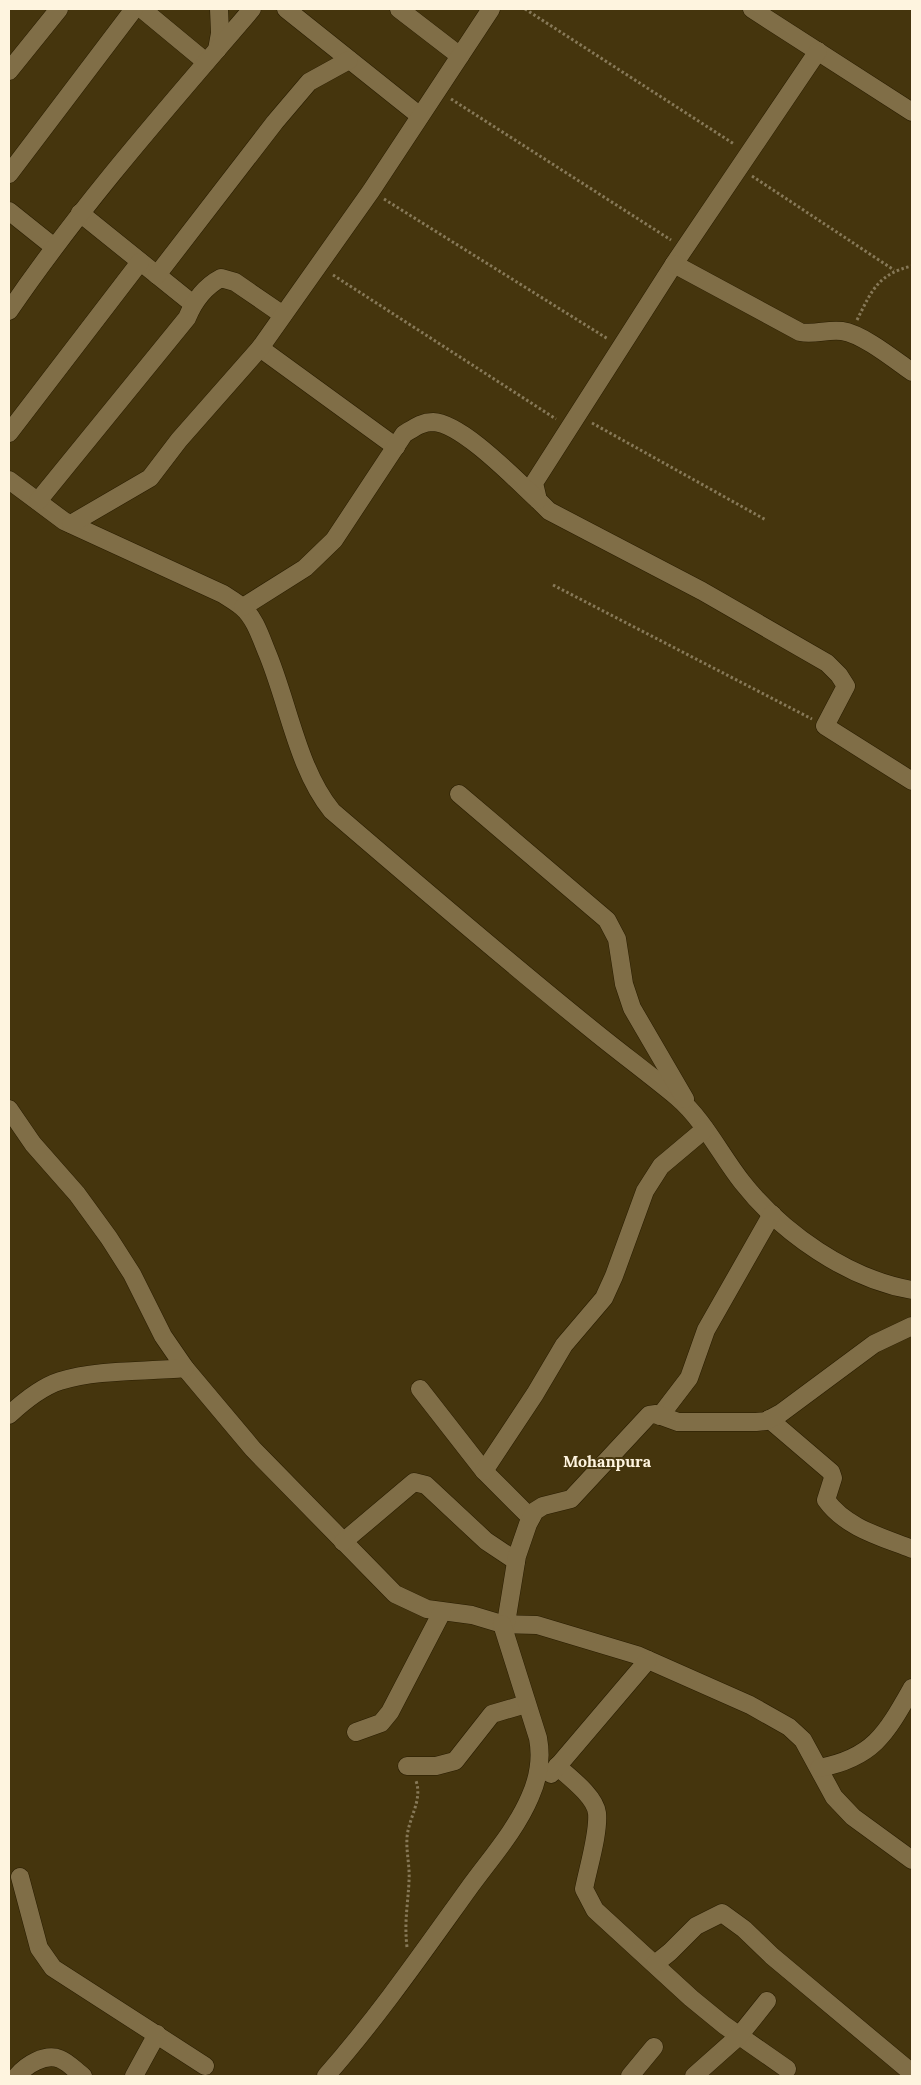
<svg xmlns="http://www.w3.org/2000/svg" width="921" height="2085" viewBox="0 0 921 2085" font-family="Lora,serif">
	<rect width="100%" height="100%" fill="#45350d"/>
	<g fill="none" stroke-linecap="round" stroke-linejoin="round">
		<defs>
			<g id="street">
				<polyline points="142,9 206,62"/>
				<polyline points="286,9 420,116"/>
				<polyline points="399,9 460,56"/>
				<polyline points="752,9 912,112"/>
				<polyline points="217,50 220,33 219,9"/>
				<polyline points="818,51 674,264 534,483 538,500 549,511 702,591 827,663 839,675 846,686 825,726 912,781"/>
				<polyline points="9,71 59,9"/>
				<polyline points="9,174 134,9"/>
				<polyline points="9,211 54,247"/>
				<polyline points="80,213 193,304"/>
				<path d="M674,264l126,68c15,3 27,-3 42,-1 21,3 53,29 70,41"/>
				<polyline points="157,275 275,122 309,82 349,60"/>
				<path d="M9,311c73,-107 159,-204 243,-302"/>
				<polyline points="260,348 396,447"/>
				<polyline points="9,433 140,262"/>
				<path d="M9,480l55,41 159,73c6,4 13,8 19,13 12,10 18,28 24,43 22,51 31,118 66,161 85,73 170,146 258,217 28,23 58,45 87,69 27,23 43,57 65,85 40,51 106,97 170,108"/>
				<path d="M38,501l149,-183c7,-17 17,-31 34,-40l14,4 48,33"/>
				<polyline points="71,524 150,478 179,440 260,348 371,191 491,9"/>
				<path d="M243,607l62,-39 29,-28 70,-106c10,-6 17,-12 29,-12 29,1 83,58 105,78"/>
				<polyline points="459,794 607,920 617,939 624,984 632,1008 685,1099"/>
				<polyline points="9,1109 33,1144 77,1194 109,1238 132,1274 163,1336 185,1368 253,1449 395,1594 427,1609 472,1615 502,1624 537,1625 637,1655 750,1705 789,1727 803,1740 834,1797 853,1817 912,1860"/>
				<polyline points="420,1389 484,1471 531,1518"/>
				<path d="M9,1415c14,-13 32,-28 51,-34 39,-12 84,-9 125,-13"/>
				<polyline points="660,1416 689,1378 706,1330 772,1214"/>
				<path d="M769,1419l62,53 2,6 -7,22c20,28 56,37 86,49"/>
				<polyline points="484,1471 535,1394 564,1345 604,1298 614,1276 645,1191 661,1166 705,1129"/>
				<polyline points="343,1542 414,1482 426,1485 486,1541 516,1561"/>
				<polyline points="506,1623 517,1556 528,1524 535,1511 543,1506 571,1499 649,1415 656,1414 678,1422 756,1422 766,1421 781,1413 874,1344 912,1326"/>
				<polyline points="356,1732 381,1723 390,1712 442,1612"/>
				<polyline points="407,1766 436,1766 455,1761 492,1714 526,1704"/>
				<path d="M557,1766c12,11 38,30 40,47 2,20 -9,55 -13,76l11,21 96,88 33,27 63,44"/>
				<path d="M819,1768c54,-10 67,-34 93,-80"/>
				<polyline points="551,1774 648,1660"/>
				<polyline points="20,1877 39,1948 53,1968 205,2066"/>
				<polyline points="655,1964 670,1952 696,1926 722,1913 744,1929 772,1956 912,2073"/>
				<path d="M17,2076c9,-11 28,-23 43,-17 8,3 16,12 23,17"/>
				<polyline points="134,2076 157,2034"/>
				<path d="M326,2076c52,-59 97,-124 143,-188 21,-29 47,-58 61,-91 9,-20 12,-38 8,-59l-36,-114"/>
				<polyline points="630,2076 654,2047"/>
				<polyline points="694,2076 739,2036 767,2001"/>
			</g>
		</defs>
		<use href="#street" stroke="#291d01" stroke-width="19"/>
		<g stroke="#877958" stroke-width="3" stroke-dasharray="2.5 2.5" stroke-linecap="butt">
			<polyline points="525,9 734,144"/>
			<polyline points="451,99 671,240"/>
			<polyline points="752,176 894,270"/>
			<polyline points="384,199 608,339"/>
			<polyline points="333,275 556,419"/>
			<path d="M857,320c15,-30 21,-46 55,-54"/>
			<polyline points="592,423 766,520"/>
			<polyline points="553,585 812,719"/>
			<path d="M407,1947c-3,-25 1,-43 2,-66 1,-15 -3,-29 -2,-43 1,-19 16,-38 9,-57"/>
		</g>
		<use href="#street" stroke="#806e47" stroke-width="18"/>
	</g>
	<g text-anchor="middle" stroke-width="4" stroke-linejoin="round" paint-order="stroke">
		<g font-size="16" font-weight="bold" fill="#fef4df" stroke="#45350d">
			<text x="607" y="1467">Mohanpura</text>
		</g>
	</g>
	<rect width="921" height="2085" fill="none" stroke="#fef4df" stroke-width="20"/>
</svg>
